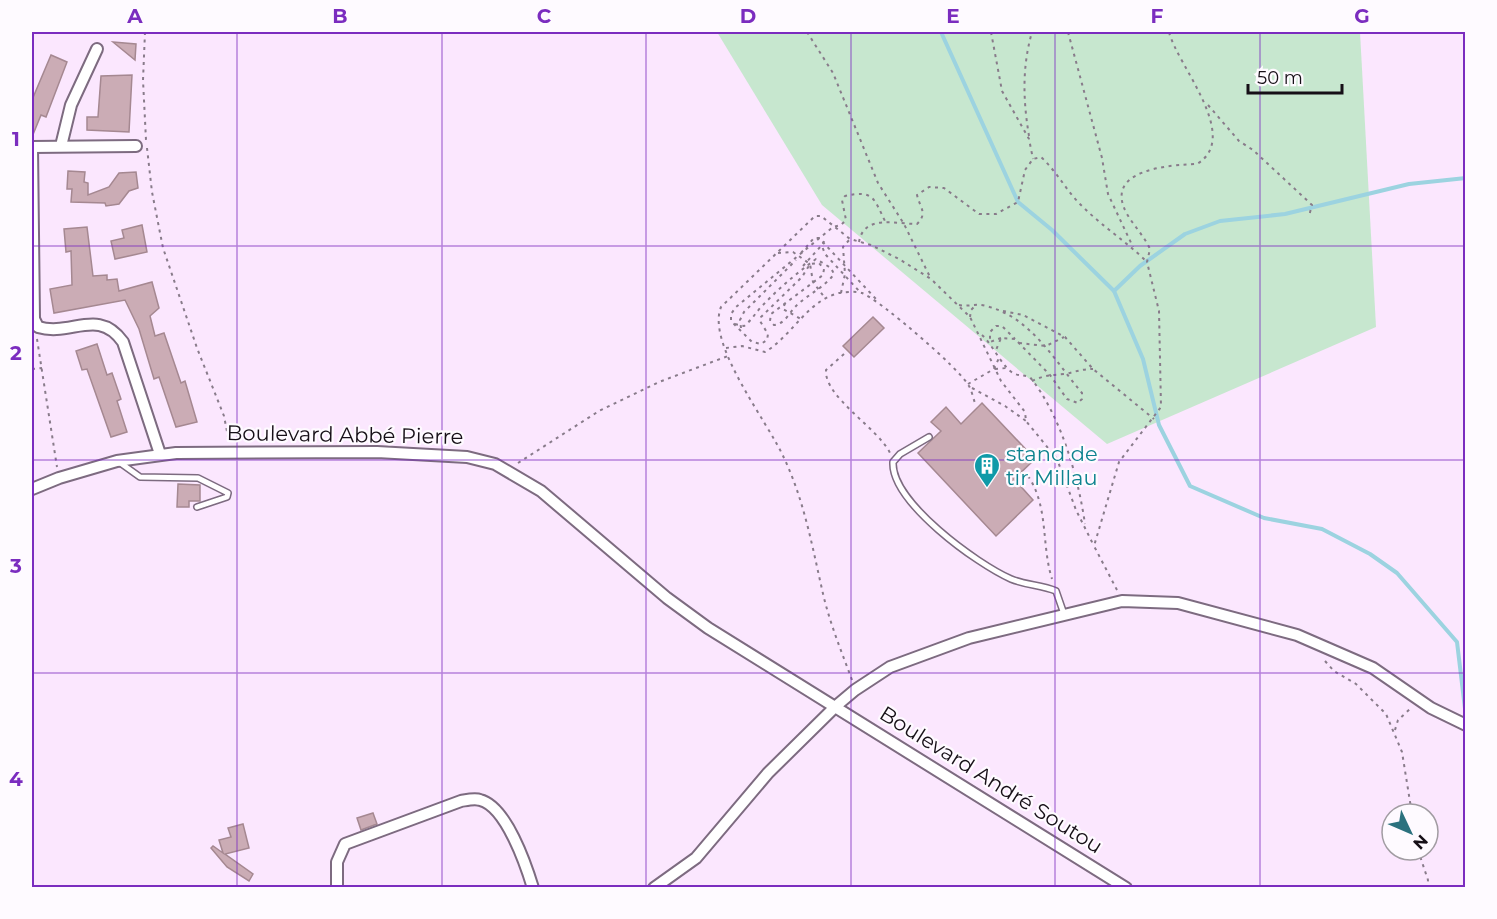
<svg xmlns="http://www.w3.org/2000/svg" width="1497" height="919" viewBox="0 0 1497 919" font-family="Montserrat,sans-serif">
	<rect width="100%" height="100%" fill="#fbe7fe"/>
	<polygon fill="#c7e7cf" points="717,32 1360,32 1376,327 1107,444 822,205"/>
	<g fill="none" stroke-linecap="round" stroke-linejoin="round">
		<g stroke="#9cd3e0" stroke-width="4">
			<polyline points="941,32 1018,202 1052,230 1114,291 1143,359 1159,425 1190,486 1264,518 1322,529 1370,554 1397,573 1457,642 1466,717"/>
			<polyline points="1114,291 1140,266 1185,234 1220,221 1285,214 1409,184 1466,178"/>
		</g>
	</g>
	<g fill="#cbacb5" stroke="#a58891" stroke-width="1.5">
		<polygon points="113,42 136,44 135,60"/>
		<polygon points="51,55 67,62 46,117 41,115 32,137 32,100"/>
		<polygon points="132,75 129,132 87,130 87,117 98,117 101,76"/>
		<polygon points="68,171 85,172 84,182 88,183 88,195 109,187 119,173 136,172 138,188 129,191 119,204 106,206 105,203 71,202 72,189 67,189"/>
		<polygon points="142,225 147,252 115,259 111,241 124,238 122,230"/>
		<polygon points="87,227 93,276 107,275 107,280 117,279 119,291 152,282 159,308 150,316 155,336 164,333 181,383 185,381 197,422 176,427 159,377 154,379 139,329 125,300 54,313 50,289 72,285 71,251 66,252 64,229"/>
		<polygon points="873,317 884,328 854,357 843,346"/>
		<polygon points="97,344 107,375 112,373 121,399 117,401 127,432 111,437 87,369 82,370 76,351"/>
		<polygon points="982,403 1035,459 1014,479 1033,500 996,536 918,453 941,431 931,422 946,407 961,424"/>
		<polygon points="178,484 200,485 200,501 189,501 189,507 177,507"/>
		<polygon points="373,813 377,824 361,830 357,818"/>
		<polygon points="243,824 249,848 225,854 253,874 249,881 227,867 211,848 213,846 223,853 219,840 231,837 228,828"/>
	</g>
	<g fill="none" stroke-linecap="round" stroke-linejoin="round">
		<defs>
			<g id="lane">
				<path d="M929,437l-29,17 -7,8c-2,40 84,102 118,117 14,6 31,6 45,12l8,23"/>
				<polyline points="119,462 140,477 198,478 228,493 227,497 197,507"/>
			</g>
			<g id="street">
				<polyline points="61,146 71,105 97,49"/>
				<path d="M32,147l2,172 4,8c33,10 60,-20 85,15l37,112"/>
				<polyline points="32,147 136,146"/>
				<polyline points="32,489 59,478 117,461 176,453 377,452 467,457 495,464 541,491 667,598 708,628 1126,888"/>
				<path d="M337,888v-26l8,-18 116,-43c6,-1 14,-3 19,-1 26,6 46,65 53,88"/>
				<polyline points="654,888 696,858 768,773 836,706 855,690 890,667 969,638 1122,601 1178,603 1297,635 1373,668 1431,708 1466,725"/>
			</g>
		</defs>
		<use href="#lane" stroke="#7d6b80" stroke-width="8"/>
		<use href="#street" stroke="#7d6b80" stroke-width="14"/>
		<g stroke="#887b8a" stroke-width="2" stroke-dasharray="3 4.5" stroke-linecap="butt">
			<polyline points="145,32 143,80 146,140"/>
			<polyline points="807,32 833,73 878,183 904,224 930,277"/>
			<polyline points="991,32 1002,91 1029,139 1033,159"/>
			<polyline points="1068,32 1102,158 1108,194 1133,247"/>
			<polyline points="1227,32 1232,32"/>
			<polyline points="1208,105 1239,141 1253,150 1312,205 1309,216"/>
			<path d="M1029,136c-6,-36 -7,-69 3,-104"/>
			<polyline points="147,148 152,192 163,248 197,348 224,416 229,442"/>
			<polyline points="824,241 822,246 825,254 860,292"/>
			<path d="M859,242c5,-28 36,-18 58,-18 11,-11 3,-16 0,-29l12,-8 15,1 35,26h17l22,-12 7,-32 8,-11 8,-2c18,17 25,34 42,50 20,20 44,35 64,55"/>
			<polyline points="778,253 793,252 810,264 813,282 825,298"/>
			<polyline points="801,253 814,238 819,238 876,299"/>
			<polyline points="803,266 821,246"/>
			<polyline points="841,293 845,274 843,247 850,239"/>
			<polyline points="785,303 783,309 801,319"/>
			<path d="M959,305c9,2 18,-2 27,1 45,11 68,54 96,87v6l-4,4 -11,-4 -17,-24 -35,-36 -14,-1 -5,12"/>
			<polyline points="1003,311 1023,315 1065,337 1093,369 1154,419"/>
			<polyline points="970,317 971,310 976,305"/>
			<path d="M735,324l9,2c8,-6 12,-14 19,-21 16,-17 34,-32 53,-46l15,9 3,6c-9,13 -27,21 -38,32 -7,7 -11,18 -22,19l-4,-4 1,-7 52,-39 1,-6 -5,-6 -9,1 -8,13 -41,40 -1,4 8,13 -1,6 -6,4 -9,-2 -21,-21v-7l5,-7 97,-80 8,-2 5,-5 -4,-20 3,-4c30,-7 29,4 41,27"/>
			<polyline points="741,328 740,320 744,312 796,260"/>
			<path d="M982,335c11,10 21,34 33,39 5,2 9,1 15,3 31,39 48,99 55,147"/>
			<polyline points="1001,338 990,342 990,332 996,326 1002,326 1015,339"/>
			<polyline points="37,339 57,467"/>
			<polyline points="1019,343 1046,346 1064,337"/>
			<path d="M726,348l16,-2 23,6c28,-17 42,-51 74,-59 6,-1 17,-2 23,0 19,8 97,75 107,93 3,5 4,12 6,17"/>
			<path d="M844,354l-18,16c-2,27 52,58 64,83"/>
			<polyline points="32,369 42,368"/>
			<polyline points="995,369 1007,368"/>
			<path d="M1032,381c12,-6 21,-6 33,-7 10,-2 16,-5 28,-5"/>
			<polyline points="968,384 994,369 999,358"/>
			<polyline points="972,388 1005,406 1026,421"/>
			<polyline points="518,463 599,411 659,382 728,356"/>
			<path d="M1028,476c21,31 13,68 24,103"/>
			<path d="M1117,590l-23,-44 25,-84 42,-55 -2,-96 -12,-49 3,-13c-6,-13 -16,-23 -23,-35 -25,-45 43,-49 70,-50 45,-27 -20,-99 -28,-132"/>
			<polyline points="1325,661 1334,671 1356,684 1386,714 1402,752 1412,814"/>
			<path d="M852,680c-10,-27 -21,-54 -28,-82 -11,-47 -19,-96 -40,-140 -16,-36 -78,-114 -63,-151l94,-91h6l29,23 21,6 28,14 32,20 39,38 31,64 24,31 1,9 31,38 19,51 18,36"/>
			<polyline points="1395,730 1398,720 1410,709"/>
			<polyline points="1418,850 1428,880 1427,888"/>
		</g>
		<use href="#lane" stroke="#fff" stroke-width="5"/>
		<use href="#street" stroke="#fff" stroke-width="10"/>
	</g>
	<path fill="none" stroke="#7b2cbf" stroke-width="1.5" stroke-opacity="0.55" d="M237,32v856M442,32v856M646,32v856M851,32v856M1055,32v856M1260,32v856M32,246h1434M32,460h1434M32,673h1434"/>
	<defs>
		<symbol id="building-pin" viewBox="-11 -11 22 30"><path d="M0 17L-7.5 6A9.5 9.5 0 1 1 7.5 6Z" fill="#0f9aa8" stroke="#fefaff"/><path d="M-4-6H4V6H1V3H-1V6H-4ZM-2.5-4.3h1.7v1.8h-1.7ZM.8-4.3h1.7v1.8H.8ZM-2.5-1h1.7V.8h-1.7ZM.8-1h1.7V.8H.8Z" fill="#fff"/></symbol>
	</defs>
	<g fill-rule="evenodd">
		<use href="#building-pin" x="972" y="451" width="30" height="40"/>
	</g>
	<g text-anchor="middle" stroke-width="4.5" stroke-linejoin="round" paint-order="stroke">
		<g font-size="21" fill="#160f17" stroke="#fefaff">
			<text transform="translate(345 435) rotate(1)" y="7">Boulevard Abbé Pierre</text>
			<text transform="translate(991 780) rotate(32)" y="7">Boulevard André Soutou</text>
		</g>
		<g font-size="21" fill="#0d838f" stroke="#fefaff" text-anchor="start">
			<text x="1006" y="461">stand de<tspan x="1006" dy="24">tir Millau</tspan></text>
		</g>
	</g>
	<rect width="1497" height="919" fill="none" stroke="#fefaff" stroke-width="66"/>
	<g transform="translate(1410 832) rotate(134)"><circle r="28" fill="#fefaff" stroke="#a19ca2" stroke-width="1.5"/>
	<path d="M0-4.5L10 22L0 15L-10 22Z" fill="#2b717e"/>
	<text y="-9" font-size="16" font-weight="bold" text-anchor="middle" fill="#160f17">N</text>
	</g>
	<path d="M1248 84v9h94v-9" fill="none" stroke="#160f17" stroke-width="3"/>
	<text x="1257" y="84" font-size="18" fill="#160f17" stroke="#fefaff" stroke-width="4.5" paint-order="stroke">50 m</text>
	<rect x="33" y="33" width="1431" height="853" fill="none" stroke="#7b2cbf" stroke-width="2"/>
	<g font-size="20" text-anchor="middle" font-weight="bold" fill="#7b2cbf">
		<text x="135" y="23">A</text>
		<text x="340" y="23">B</text>
		<text x="544" y="23">C</text>
		<text x="748" y="23">D</text>
		<text x="953" y="23">E</text>
		<text x="1157" y="23">F</text>
		<text x="1362" y="23">G</text>
		<text x="16" y="146">1</text>
		<text x="16" y="360">2</text>
		<text x="16" y="573">3</text>
		<text x="16" y="786">4</text>
	</g>
</svg>
